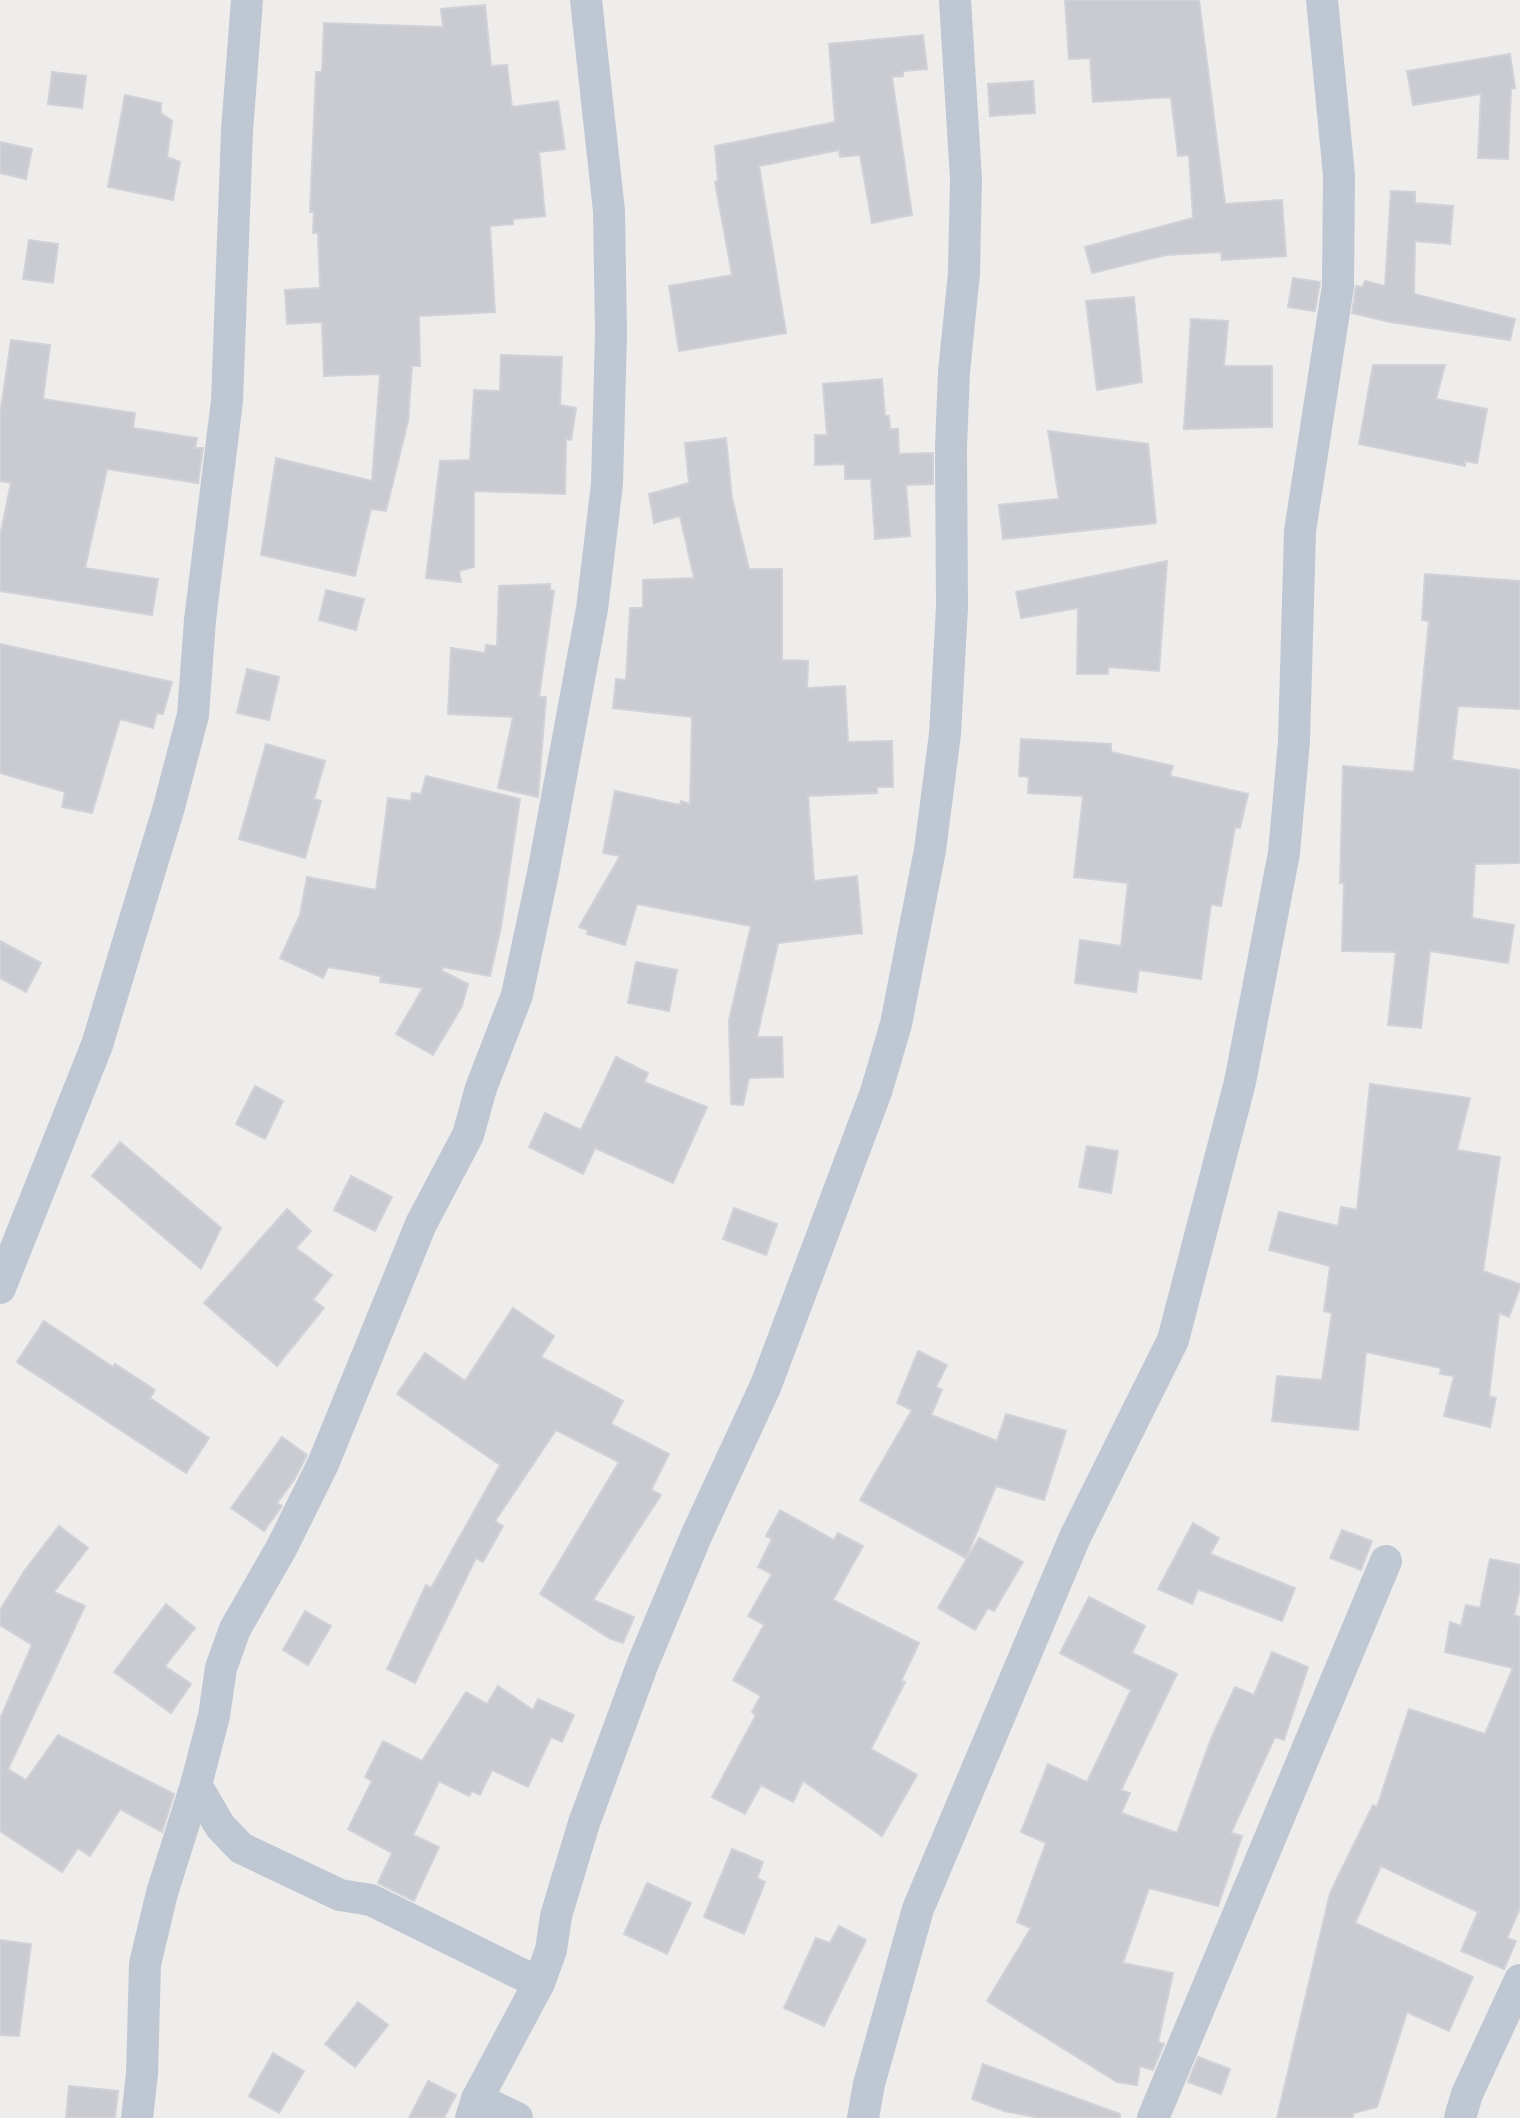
<svg xmlns="http://www.w3.org/2000/svg" width="1520" height="2118" viewBox="0 0 1520 2118" font-family="Ubuntu,sans-serif">
	<rect width="100%" height="100%" fill="#efecec"/>
	<g fill="#c9cbd1" stroke="#d0d2d8" stroke-width="2">
		<polygon points="1065,0 1199,0 1225,204 1282,200 1286,256 1222,260 1221,252 1166,255 1092,273 1085,247 1193,218 1189,155 1178,156 1171,97 1093,102 1090,58 1069,59"/>
		<polygon points="485,5 491,66 507,65 512,107 558,101 565,149 539,152 545,216 513,219 513,224 490,226 495,312 419,316 420,366 412,366 408,421 386,511 371,509 355,576 261,555 276,458 372,481 380,374 324,376 322,322 287,324 285,290 320,288 318,233 313,233 314,212 310,212 316,72 322,72 324,23 443,27 441,9"/>
		<polygon points="923,35 927,69 903,71 903,76 892,77 912,215 872,223 860,155 840,157 839,150 759,166 786,333 679,351 669,286 732,275 715,182 718,181 715,146 835,122 829,44"/>
		<polygon points="1510,54 1515,88 1511,89 1508,159 1478,158 1481,94 1413,105 1407,71"/>
		<polygon points="52,72 86,76 82,108 48,104"/>
		<polygon points="1033,81 1035,113 990,116 988,84"/>
		<polygon points="125,95 161,103 161,113 172,121 167,157 180,162 173,200 108,187"/>
		<polygon points="0,142 32,149 26,179 0,173"/>
		<polygon points="1391,191 1415,192 1415,203 1453,206 1450,244 1415,241 1414,294 1515,319 1510,340 1390,322 1352,313 1356,286 1363,287 1365,281 1385,286"/>
		<polygon points="29,240 58,244 53,283 23,279"/>
		<polygon points="1293,278 1320,282 1315,311 1288,307"/>
		<polygon points="1134,297 1142,382 1097,390 1086,301"/>
		<polygon points="1191,319 1228,321 1224,366 1272,366 1272,427 1184,429"/>
		<polygon points="11,340 50,345 43,399 135,413 133,428 197,438 195,448 203,448 198,483 107,469 85,568 158,579 152,615 0,591 0,536 11,483 0,481 0,415"/>
		<polygon points="501,355 562,357 560,405 576,408 571,440 566,439 565,494 474,491 474,567 459,571 461,582 426,578 440,461 470,460 474,390 500,391"/>
		<polygon points="1373,365 1445,365 1436,399 1487,409 1477,463 1465,461 1465,466 1359,444"/>
		<polygon points="882,379 885,416 889,416 890,429 898,429 899,454 933,453 933,484 906,485 910,536 875,539 871,479 845,479 845,464 815,465 815,435 827,435 823,384"/>
		<polygon points="1048,431 1148,444 1156,523 1003,539 999,505 1059,499"/>
		<polygon points="726,438 732,498 749,569 782,569 782,660 808,661 807,688 845,686 848,742 892,741 893,787 877,787 877,793 808,796 814,881 857,876 862,933 778,943 757,1037 782,1037 783,1077 749,1078 743,1105 731,1104 729,1020 751,926 637,904 625,945 587,934 588,930 579,927 620,856 603,853 615,791 680,805 681,801 690,804 692,717 613,708 616,679 626,680 630,608 643,608 643,580 694,578 680,516 654,523 649,494 689,483 685,443"/>
		<polygon points="1167,561 1159,671 1108,667 1108,674 1077,674 1078,608 1021,618 1016,592"/>
		<polygon points="1425,574 1520,581 1520,709 1458,706 1452,760 1520,770 1520,863 1475,864 1472,918 1514,925 1508,963 1430,951 1421,1028 1388,1025 1396,952 1342,951 1344,883 1340,883 1343,766 1414,772 1429,621 1422,620"/>
		<polygon points="550,584 550,590 554,591 539,697 546,697 538,797 498,788 513,717 448,714 451,648 485,653 486,645 497,646 499,586"/>
		<polygon points="326,590 364,599 356,630 319,620"/>
		<polygon points="0,644 172,682 163,714 157,713 153,728 120,719 92,813 62,807 65,792 0,773"/>
		<polygon points="247,669 279,677 269,720 237,713"/>
		<polygon points="1021,739 1111,744 1111,752 1173,766 1170,776 1248,794 1240,828 1235,827 1221,906 1211,904 1201,979 1139,970 1136,992 1075,983 1080,940 1121,946 1128,883 1074,877 1083,796 1028,793 1029,777 1019,776"/>
		<polygon points="266,744 325,761 314,799 321,801 305,858 239,839"/>
		<polygon points="426,776 520,799 501,927 490,976 443,967 442,971 468,984 462,1006 433,1055 396,1034 423,988 380,982 381,976 328,967 323,978 280,958 300,915 307,877 376,890 388,798 411,801 412,793 421,794"/>
		<polygon points="0,941 41,963 26,992 0,978"/>
		<polygon points="636,962 677,970 669,1011 628,1003"/>
		<polygon points="616,1057 648,1073 644,1082 707,1107 673,1183 595,1148 583,1174 529,1147 545,1113 581,1130"/>
		<polygon points="1370,1084 1470,1098 1457,1150 1500,1157 1483,1271 1520,1284 1520,1287 1509,1317 1499,1313 1489,1396 1496,1398 1490,1427 1444,1416 1454,1376 1440,1374 1441,1368 1366,1352 1358,1430 1272,1421 1277,1376 1322,1380 1332,1313 1324,1311 1330,1266 1269,1250 1279,1212 1338,1226 1341,1207 1357,1210"/>
		<polygon points="255,1086 283,1101 265,1139 236,1124"/>
		<polygon points="120,1142 221,1228 201,1269 92,1176"/>
		<polygon points="1087,1146 1118,1151 1111,1193 1079,1187"/>
		<polygon points="351,1176 392,1197 375,1231 334,1210"/>
		<polygon points="734,1208 777,1224 766,1255 723,1239"/>
		<polygon points="287,1209 311,1231 296,1248 332,1275 313,1300 324,1308 277,1366 204,1303"/>
		<polygon points="513,1308 554,1336 541,1357 623,1401 611,1424 669,1454 651,1490 661,1495 593,1600 634,1617 623,1643 609,1638 540,1594 619,1462 556,1430 495,1521 503,1526 483,1562 476,1558 415,1683 387,1669 426,1585 431,1588 500,1465 397,1394 425,1353 465,1381"/>
		<polygon points="44,1321 113,1367 115,1364 155,1390 150,1398 209,1438 186,1473 17,1362"/>
		<polygon points="918,1351 947,1365 936,1387 942,1390 931,1415 997,1441 1006,1414 1066,1431 1044,1500 996,1486 966,1558 860,1500 912,1410 897,1403"/>
		<polygon points="282,1437 307,1455 294,1480 277,1503 282,1506 264,1531 231,1508"/>
		<polygon points="780,1510 834,1540 838,1533 863,1546 833,1600 919,1643 901,1681 905,1682 871,1749 917,1775 882,1836 803,1781 793,1802 761,1785 745,1814 712,1797 756,1715 752,1712 761,1696 733,1680 764,1625 748,1616 772,1574 758,1567 772,1539 766,1536"/>
		<polygon points="1193,1523 1219,1538 1210,1554 1295,1588 1282,1621 1198,1589 1192,1604 1158,1589"/>
		<polygon points="59,1526 88,1548 54,1592 85,1606 8,1769 26,1780 58,1735 174,1794 162,1832 120,1809 90,1856 78,1848 62,1872 0,1831 0,1719 32,1645 0,1625 0,1610 25,1570"/>
		<polygon points="1342,1530 1372,1541 1361,1570 1330,1558"/>
		<polygon points="979,1538 1023,1562 994,1611 988,1608 975,1630 938,1608"/>
		<polygon points="1490,1559 1520,1565 1520,1588 1514,1615 1520,1617 1520,1908 1507,1938 1516,1941 1504,1969 1461,1951 1478,1912 1381,1866 1355,1923 1473,1977 1449,2031 1407,2012 1377,2107 1354,2113 1352,2118 1277,2118 1330,1893 1373,1805 1377,1807 1409,1709 1485,1734 1513,1668 1445,1652 1450,1622 1461,1626 1466,1605 1480,1608"/>
		<polygon points="1089,1597 1145,1626 1132,1653 1177,1674 1121,1790 1130,1793 1121,1813 1177,1833 1211,1739 1235,1687 1254,1695 1272,1652 1308,1667 1284,1740 1275,1737 1231,1833 1242,1836 1218,1906 1149,1888 1123,1963 1173,1973 1158,2042 1164,2044 1153,2070 1140,2066 1137,2085 1117,2082 987,2001 1031,1928 1017,1922 1046,1843 1021,1832 1048,1764 1087,1782 1131,1690 1060,1653"/>
		<polygon points="166,1604 195,1628 165,1666 191,1684 171,1713 114,1672"/>
		<polygon points="305,1611 331,1626 308,1665 283,1650"/>
		<polygon points="498,1686 533,1710 538,1699 574,1715 562,1742 551,1737 528,1787 492,1770 480,1795 472,1791 469,1796 439,1781 413,1835 439,1847 414,1901 378,1883 392,1853 348,1829 372,1781 365,1777 383,1741 422,1761 466,1692 487,1704"/>
		<polygon points="732,1849 763,1862 757,1878 765,1882 744,1934 704,1917"/>
		<polygon points="647,1883 691,1903 667,1954 624,1934"/>
		<polygon points="839,1926 866,1940 824,2026 784,2008 816,1938 830,1943"/>
		<polygon points="0,1940 31,1944 19,2036 0,2035"/>
		<polygon points="358,2002 388,2025 355,2067 325,2044"/>
		<polygon points="273,2053 304,2071 279,2113 249,2096"/>
		<polygon points="1198,2057 1230,2069 1221,2094 1188,2082"/>
		<polygon points="983,2064 1120,2114 1120,2118 1040,2118 1004,2111 972,2099"/>
		<polygon points="428,2081 456,2095 444,2118 409,2118"/>
		<polygon points="69,2086 118,2091 115,2118 66,2118"/>
	</g>
	<g fill="none" stroke-linecap="round" stroke-linejoin="round">
		<g stroke="#bfc7d2" stroke-width="32">
			<polyline points="0,1288 97,1045 169,807 193,715 200,620 227,401 237,131 247,0"/>
			<polyline points="196,1785 220,1826 241,1848 340,1895 371,1900 539,1983"/>
			<polyline points="477,2099 517,2118"/>
			<polyline points="137,2118 142,2074 145,1964 162,1893 196,1785 214,1716 221,1668 235,1629 282,1547 323,1464 421,1224 468,1135 481,1088 517,995 543,873 592,609 607,484 611,333 609,211 586,0"/>
			<polyline points="471,2118 477,2099 539,1983 551,1950 556,1916 584,1823 643,1663 697,1534 766,1385 876,1092 896,1024 930,850 945,734 952,607 951,447 954,372 964,273 966,179 955,0"/>
			<polyline points="863,2118 869,2084 918,1909 1075,1537 1173,1340 1240,1082 1284,853 1294,741 1300,531 1338,286 1339,175 1322,0"/>
			<polyline points="1153,2118 1386,1561"/>
			<polyline points="1460,2118 1467,2094 1520,1980"/>
		</g>
	</g>
</svg>
